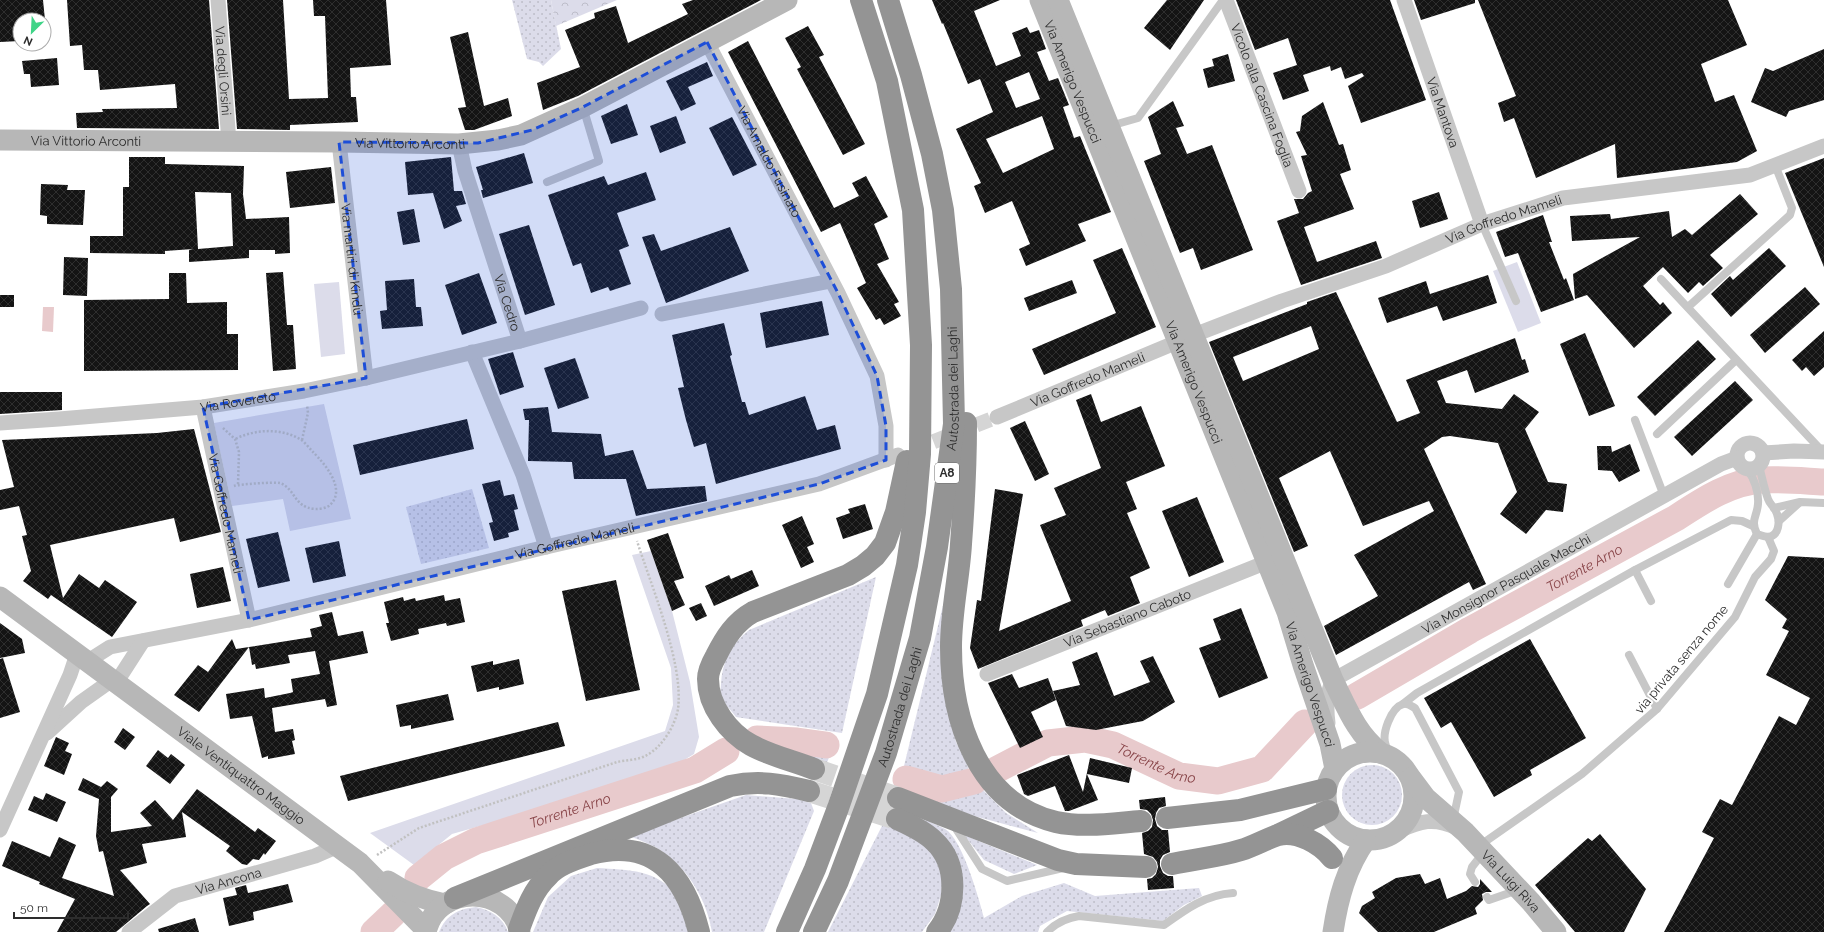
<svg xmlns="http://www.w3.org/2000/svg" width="1824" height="932" viewBox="0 0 1824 932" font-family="Raleway,sans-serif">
	<defs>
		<pattern id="grass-dots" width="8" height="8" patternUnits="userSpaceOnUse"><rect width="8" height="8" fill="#dcdcea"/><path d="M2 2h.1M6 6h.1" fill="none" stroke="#bdbdc9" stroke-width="1.8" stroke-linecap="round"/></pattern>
		<pattern id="forest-crowns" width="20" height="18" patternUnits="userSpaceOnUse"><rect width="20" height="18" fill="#dcdcea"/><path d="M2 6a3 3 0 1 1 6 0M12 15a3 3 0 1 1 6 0" fill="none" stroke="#bdbdc9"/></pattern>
		<pattern id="building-cross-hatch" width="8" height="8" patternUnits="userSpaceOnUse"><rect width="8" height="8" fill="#141414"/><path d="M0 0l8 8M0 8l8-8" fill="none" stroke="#2e2e2e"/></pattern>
	</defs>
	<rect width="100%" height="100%" fill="#fff"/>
	<g fill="url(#grass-dots)">
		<polygon points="512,0 551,0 561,49 543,66 539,62 527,59"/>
		<polygon points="472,489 489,548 421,564 406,507"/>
		<path d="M876,577l-34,156 -106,-16c-5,-7 -14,-15 -16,-23 0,-3 1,-7 1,-10 1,-22 10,-40 28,-54z"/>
		<path d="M946,593l2,116 8,33 13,26c-3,3 -7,6 -11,7 -17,4 -38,-4 -54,-9z"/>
		<polygon points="764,744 813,749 830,755 826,765"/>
		<circle cx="1372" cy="795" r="30"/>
		<polygon points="897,785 948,798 982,789 1006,813 1038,833 974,816 895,788"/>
		<path d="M746,795l51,4 14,4 3,8 -50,121h-52c-5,-31 -23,-62 -49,-80 -10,-7 -23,-12 -34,-16z"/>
		<path d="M899,811c15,6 32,10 46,18 17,9 34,70 39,89l38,-22 42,-13 31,13 104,-8 3,8 -18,9 -21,16 -96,-10 -27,15 -2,6h-94l16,-52z"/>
		<polygon points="883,824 904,833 931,849 943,876 941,895 935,914 922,932 828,932"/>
		<polygon points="964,835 1037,865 1014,874 984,860"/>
		<path d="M597,868c31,2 61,1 81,29 6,9 9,24 13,35h-158l15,-35 23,-21z"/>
		<path d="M476,907c14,3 27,10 32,25h-69c7,-17 19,-23 37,-25z"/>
	</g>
	<polygon fill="url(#forest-crowns)" points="551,0 617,0 556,26"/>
	<g fill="#dcdcea">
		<polygon points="1517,262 1541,323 1518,332 1493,271"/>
		<polygon points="339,282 345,354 321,357 314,284"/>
		<polygon points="324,404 351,519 290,531 283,499 232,506 214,423"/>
		<polygon points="651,551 672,611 690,682 699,737 694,754 676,765 622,786 452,834 414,865 370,833 665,731 673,705 671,668 632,555"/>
	</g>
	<polygon fill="#e8cacc" points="43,307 54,307 53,332 42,331"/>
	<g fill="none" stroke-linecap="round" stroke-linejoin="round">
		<g stroke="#e8cacc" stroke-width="27">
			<path id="s1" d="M1357,696l113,-66 206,-112c26,-17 54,-36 86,-38 21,-1 42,1 62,2"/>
			<polyline points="757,739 797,741 826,745"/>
			<path id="s2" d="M996,770l52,-27 37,-4 28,6 66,31 39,5 44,-12 43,-46"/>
			<polyline points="906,779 942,789 974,781"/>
			<path id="s3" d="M418,878l26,-21 32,-16 219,-71 31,-19"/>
			<polyline points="374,932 393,914"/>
		</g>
	</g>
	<g fill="url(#building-cross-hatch)" fill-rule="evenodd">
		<polygon points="0,0 43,0 45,20 20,20 20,41 0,42"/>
		<polygon points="67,0 209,0 219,129 77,128 76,113 103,112 102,109 177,108 175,84 100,90 98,70 84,70 82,45 70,46"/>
		<polygon points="227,0 283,0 289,99 328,98 325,16 314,16 313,0 386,0 391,65 350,68 351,97 356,97 358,122 290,125 290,130 237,129"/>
		<polygon points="693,0 761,0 578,96 543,110 537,83 580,67 565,30 595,18 594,13 616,6 628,43 688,14 682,4"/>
		<path d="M932,0h68l-26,11 22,55 25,-10 -9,-23 15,-6 3,6 9,-3 7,19 -9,3 12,29 9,-3 11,27 -6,2 11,31 6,-2 31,76 -33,12 8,17 -60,25 -7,-17 11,-5 -18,-43 -27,12 -11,-27 7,-3 -25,-54 37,-17 -13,-33 -12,5 -25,-61 -1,1zM1029,72l11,27 -24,9 -11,-26zM1042,116l12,33 -51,24 -17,-34z"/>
		<polygon points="1167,0 1204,0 1170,50 1144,28"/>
		<polygon points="1236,0 1390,0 1426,100 1361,123 1348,86 1364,76 1362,73 1345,79 1341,67 1331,71 1330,66 1303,75 1309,91 1283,100 1273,73 1297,65 1288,38 1255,50"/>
		<polygon points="1414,0 1475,0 1475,3 1421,20"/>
		<polygon points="1478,0 1728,0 1747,45 1701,64 1715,102 1734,95 1757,151 1737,162 1617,178 1615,144 1536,178 1514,118 1504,122 1498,103 1516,96"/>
		<polygon points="808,26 824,55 819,57 865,144 843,155 797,69 801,67 785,38"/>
		<polygon points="468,32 484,106 508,98 512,116 474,130 465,130 458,108 466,107 450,37"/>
		<polygon points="748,41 834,208 859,196 852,183 866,176 888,217 874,224 889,259 877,264 899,302 894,304 901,316 884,325 880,318 876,320 857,288 866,283 840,223 821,232 728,52"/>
		<polygon points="1824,49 1824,100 1789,111 1786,117 1751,102 1765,68 1773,71"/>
		<polygon points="1228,54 1235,81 1208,88 1203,69 1214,66 1212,59"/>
		<polygon points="57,58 59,85 31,87 30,74 24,74 22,61"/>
		<polygon points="707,62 713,76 688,87 696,104 681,111 666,81"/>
		<polygon points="1173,101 1184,126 1176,128 1187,154 1212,145 1253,250 1201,270 1193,248 1180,253 1144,161 1161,154 1148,117"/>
		<polygon points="1323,102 1339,145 1343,144 1351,170 1340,174 1354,209 1304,227 1317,262 1376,241 1382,258 1301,285 1277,221 1299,213 1294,199 1303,199 1308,193 1312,191 1301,156 1307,155 1296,132 1300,131 1302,116"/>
		<polygon points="627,104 638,135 611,144 601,116"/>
		<polygon points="676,116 686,143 660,153 650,126"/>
		<polygon points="732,117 757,165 733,176 709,128"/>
		<polygon points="524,153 533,183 483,198 481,190 483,190 476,167"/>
		<path d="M129,157h36v7l79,2 -1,28 3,25 43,-2 1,36 -15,1v-4h-26v8l-60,4v-12l4,-1 -28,2v3l-75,-1v-17h33v-49h6zM195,192l36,1 2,53 -35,3z"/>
		<polygon points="451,157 454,191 462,191 466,204 456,206 462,221 444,229 433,193 408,195 405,162"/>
		<polygon points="1824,158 1824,267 1785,173"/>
		<polygon points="331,167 335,203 290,208 286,172"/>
		<polygon points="646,172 656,200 617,213 629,246 619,250 631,284 610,291 608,287 591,293 581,263 573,266 548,195 604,176 608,185"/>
		<polygon points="41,184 68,185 67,190 85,190 83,225 47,224 47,216 40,215"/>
		<polygon points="1439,192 1448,219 1420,228 1412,201"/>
		<polygon points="1740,194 1758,214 1710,255 1723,268 1703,286 1699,282 1688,293 1663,267 1643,286 1660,305 1663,302 1672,313 1634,348 1587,295 1575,299 1573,274 1640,237 1572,241 1570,216 1610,214 1611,219 1669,211 1672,237 1685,229 1692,235"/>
		<polygon points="414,209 420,242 403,245 397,212"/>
		<polygon points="1543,215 1552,242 1549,242 1564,280 1566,278 1574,300 1541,312 1518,253 1505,257 1496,232"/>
		<polygon points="529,225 555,305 525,315 499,234"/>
		<polygon points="730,227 749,271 666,303 642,237 654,234 661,251"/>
		<polygon points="1122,248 1156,327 1044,375 1032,349 1116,313 1093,260"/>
		<polygon points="1769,248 1786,266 1731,317 1711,294 1730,276 1733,280"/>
		<polygon points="64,257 88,258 87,296 63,295"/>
		<polygon points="283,272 287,325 293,325 296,369 273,371 266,273"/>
		<polygon points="169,273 186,273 187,303 227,302 227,334 238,334 238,370 84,371 84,300 169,299"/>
		<polygon points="479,273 497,323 462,335 445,285"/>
		<polygon points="1488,275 1497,303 1443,321 1437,306 1387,323 1378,298 1426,281 1430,294"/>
		<polygon points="414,279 416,307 421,307 423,326 382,329 380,311 387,310 385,281"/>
		<polygon points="1072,280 1077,293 1029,311 1024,298"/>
		<polygon points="1805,287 1820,304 1765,353 1750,335"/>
		<path d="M1336,292l61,130 23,-9 -14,-33 109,-42 7,22 3,-1 4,13 -54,21 -8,-23 -30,11 9,22 56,6 12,-15 25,18 -14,17 23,53 19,2 -4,28 -17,-2 -20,24 -26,-20 17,-22 -19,-49 -48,-7 -8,1 -18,12 62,135 -13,6 -4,-8 -133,73 -12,-29 54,-30 -24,-41 80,-44 -5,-10 -66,25 -33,-75 -51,27 29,68 -14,6 -85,-210 98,-38v-2zM1311,326l8,23 -76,32 -10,-24z"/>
		<rect x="0" y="295" width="14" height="12"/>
		<polygon points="822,301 829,335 766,348 760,313"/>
		<polygon points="724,323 732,355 730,356 742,402 745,402 749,415 805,396 817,430 835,425 841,449 716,484 706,443 694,447 686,420 678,388 684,387 672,335"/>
		<polygon points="1824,331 1824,367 1814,376 1806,367 1802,371 1792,360"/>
		<polygon points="1585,333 1615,406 1589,416 1560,344"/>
		<polygon points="1698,340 1716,359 1655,416 1637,397"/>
		<polygon points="513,352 524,387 500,395 488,359"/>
		<polygon points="575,358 589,398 558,409 544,368"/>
		<polygon points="1735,381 1753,400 1692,456 1674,437"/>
		<polygon points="0,392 62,392 62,410 0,414"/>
		<polygon points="1091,394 1101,422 1141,406 1165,466 1126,482 1137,509 1127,513 1150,568 1130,577 1140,603 1108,616 1105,610 1081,620 1083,626 978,669 970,648 977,600 981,601 995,489 1023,494 999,631 1071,601 1040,525 1066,515 1054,488 1101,468 1076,400"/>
		<polygon points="548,407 552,432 601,434 605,456 633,450 647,489 705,486 707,501 636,516 626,479 574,479 572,462 528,461 529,420 525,420 523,409"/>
		<polygon points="467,419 474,449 360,475 353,445"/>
		<polygon points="1025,421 1049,474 1035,481 1010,428"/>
		<polygon points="194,429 221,532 180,542 174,518 50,545 63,598 79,574 99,588 105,580 137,602 112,637 51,595 48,599 23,581 31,571 22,536 27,535 19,506 0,510 0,490 14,487 2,440 157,433"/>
		<polygon points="1630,444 1640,471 1619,482 1612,471 1598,470 1597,446 1611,446 1612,452"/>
		<polygon points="500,480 504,496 514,494 518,509 514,510 519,530 508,533 509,537 494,541 489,523 493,522 482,484"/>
		<polygon points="1197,497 1224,562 1189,577 1162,511"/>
		<polygon points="865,504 873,529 843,539 836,518 850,513 848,509"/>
		<polygon points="802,516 814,544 807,547 814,562 801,568 782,525"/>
		<polygon points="278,532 290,581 258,588 246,539"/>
		<polygon points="668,533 684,578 674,581 685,605 672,611 647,540"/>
		<polygon points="339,541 346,576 313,583 305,548"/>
		<polygon points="1788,556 1824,558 1824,932 1664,932 1714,838 1702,832 1720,799 1732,805 1779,716 1796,725 1810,698 1766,675 1789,631 1782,628 1787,619 1765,600"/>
		<polygon points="223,567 231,601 197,608 190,574"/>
		<polygon points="752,570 759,586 714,606 705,586 729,575 731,579"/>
		<polygon points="616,580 640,690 586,701 562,591"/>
		<polygon points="444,595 445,601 460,598 465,622 447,626 446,623 418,629 419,634 391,641 386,623 389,623 384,602 403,597 404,601 415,598 416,601"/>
		<polygon points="701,603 707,616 696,621 689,608"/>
		<polygon points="1241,608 1268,678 1219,698 1199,648 1221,640 1213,619"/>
		<polygon points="332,612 338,636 363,631 368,653 329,661 337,705 327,707 325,699 272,708 275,732 293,729 295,740 292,741 295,754 268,759 268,756 262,758 252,716 230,719 226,694 264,688 265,698 290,693 293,692 291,679 320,674 315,651 288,655 290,663 256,669 255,664 252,665 249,647 312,637 310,629 322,626 319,615"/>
		<polygon points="0,623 22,639 25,653 0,658"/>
		<polygon points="232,639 236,649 249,647 199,712 174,695 198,665 208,672"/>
		<polygon points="1530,639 1586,738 1530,770 1532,775 1494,797 1451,722 1441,728 1424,698"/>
		<polygon points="1097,652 1114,696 1150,682 1140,661 1153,656 1175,702 1143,721 1096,730 1066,726 1053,691 1080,685 1072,662"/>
		<polygon points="3,658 20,712 0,718 0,659"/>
		<polygon points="519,659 524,684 499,690 499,687 477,692 471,666 493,661 493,665"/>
		<polygon points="1012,674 1019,688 1048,678 1056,700 1031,712 1043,737 1020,748 988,683"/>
		<polygon points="448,694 454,720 411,729 411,725 400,727 396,705"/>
		<polygon points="558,722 565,746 348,801 340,776"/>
		<polygon points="123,728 135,737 125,750 114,742"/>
		<polygon points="56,737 69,743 65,751 72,754 64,775 44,766"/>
		<polygon points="158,750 168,758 171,754 185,765 170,784 146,766"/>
		<polygon points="1069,755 1083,792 1090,758 1132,768 1129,783 1087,774 1098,800 1069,811 1065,811 1055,786 1028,796 1024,794 1017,775"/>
		<polygon points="83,778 101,787 107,781 118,789 111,797 111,832 152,826 140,813 155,800 173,820 197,789 255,832 258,828 276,841 265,855 264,853 259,860 253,859 247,865 242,864 226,851 230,846 182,812 186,837 142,844 147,863 120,870 150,904 147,906 116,932 57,932 75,899 39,884 40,882 2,866 12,841 50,857 59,837 76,845 62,878 114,896 103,851 99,852 96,836 99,799 78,790"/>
		<polygon points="46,793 66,802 57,822 28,810 34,796 43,800"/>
		<polygon points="1165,797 1166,806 1159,808 1156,813 1155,819 1157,826 1162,830 1168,830 1170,852 1163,855 1160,860 1160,866 1163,873 1168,876 1173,876 1174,888 1148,890 1147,879 1152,878 1156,874 1158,867 1157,862 1153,857 1144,854 1142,833 1148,831 1152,827 1153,820 1151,814 1147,810 1140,809 1139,800"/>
		<polygon points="1600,834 1646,889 1624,932 1575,932 1535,885 1588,838 1592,841"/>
		<polygon points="1420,874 1425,884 1440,878 1447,899 1466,891 1472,886 1478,887 1480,884 1480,879 1492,892 1486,892 1482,894 1483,900 1475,908 1477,914 1434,932 1378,932 1359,913 1362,906 1375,898 1372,892 1396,878"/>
		<polygon points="288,884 293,902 253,912 254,920 229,926 223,898 237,895 235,888 246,885 248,893"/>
		<polygon points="195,918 199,932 159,932 158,929"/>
	</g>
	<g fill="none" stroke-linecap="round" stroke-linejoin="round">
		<polyline stroke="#d5d5d5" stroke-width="15" stroke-dasharray="15 8" stroke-linecap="butt" points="912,450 997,417"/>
		<g stroke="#d5d5d5" stroke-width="22" stroke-dasharray="22 11" stroke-linecap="butt">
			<polyline points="814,769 898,798"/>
			<polyline points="809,791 897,819"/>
		</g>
		<g stroke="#c1c1c1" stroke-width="2.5" stroke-dasharray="2 2" stroke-linecap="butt">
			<polyline points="223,428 235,439 239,452 238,485"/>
			<polyline points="302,440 308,413 307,405"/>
			<path d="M234,486c6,-2 41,-4 46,-3 16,6 13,24 35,26 5,0 12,-1 15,-4 17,-16 -6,-42 -17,-53 -4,-4 -8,-10 -13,-13 -20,-11 -44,-10 -65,0"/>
			<path d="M377,855l42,-27 198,-66c9,-2 22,-2 30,-7 15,-8 28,-29 31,-46 6,-45 -27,-124 -41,-168"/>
		</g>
		<g stroke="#c7c7c7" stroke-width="8">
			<polyline points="1110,126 1138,118 1223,0"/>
			<polyline points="547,182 599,161 583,107"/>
			<polyline points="1482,224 1516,301"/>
			<polyline points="1661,279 1822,451"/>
			<polyline points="1688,307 1790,215 1792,208 1775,165"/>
			<polyline points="1635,420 1664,496"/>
			<polyline points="1657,434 1736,360"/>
			<path d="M1747,469c7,9 12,23 11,35 -1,13 -8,16 -1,30 3,1 8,3 12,3 10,-2 11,-15 8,-23 -2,-7 -7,-9 -9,-15 -4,-11 -6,-22 -9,-33"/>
			<polyline points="1774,508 1800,502 1824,503"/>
			<polyline points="1779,521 1799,503"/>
			<polyline points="1635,570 1651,601"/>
			<polyline points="1728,584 1757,534"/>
			<polyline points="1629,655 1657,709"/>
			<polyline points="1403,704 1417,693 1635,570 1731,520 1742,521 1753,526"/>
			<path d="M1394,759c-2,-4 -7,-9 -8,-13 -5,-12 5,-38 17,-42 5,-1 8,2 12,4l44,84 -6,28"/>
			<polyline points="953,824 982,869 1007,881 1063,868"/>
			<polyline points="1479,846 1582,774 1657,709 1735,617 1755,577 1771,559 1774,551 1768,537"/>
			<polyline points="1475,882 1470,874 1472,867 1483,853"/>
			<polyline points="1487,897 1489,900 1518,890"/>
			<path d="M1047,932c9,-9 19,-14 32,-16l85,9c22,-16 41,-30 69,-32"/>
		</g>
		<g stroke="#c7c7c7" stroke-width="15">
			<path id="s4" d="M218,0l11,142"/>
			<path id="s5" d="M1226,0l73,191"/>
			<path id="s6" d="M1404,0l78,224"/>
			<path id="s7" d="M707,42l131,251 39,83 9,50v34"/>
			<path id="s8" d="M339,142l27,236"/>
			<path id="s9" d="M459,144l6,27 55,170 121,-33"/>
			<polyline points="662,314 831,281"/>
			<path id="s10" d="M1194,335l88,-34 104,-35 96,-42 81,-26 187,-23 74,-29"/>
			<polyline points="472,352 523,475 546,547"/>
			<path id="s11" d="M203,407l46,213"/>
			<path id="s12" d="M997,417l180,-75"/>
			<path id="s13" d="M0,423l59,-4 144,-12 101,-16 62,-13 154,-37"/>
			<circle cx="1750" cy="456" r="13"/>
			<polyline points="1763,453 1794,451 1824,452"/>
			<path id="s14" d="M88,661l22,-14 139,-27 297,-73 273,-63 79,-29"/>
			<path id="s15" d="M987,674l280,-112"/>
			<polyline points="116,683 143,641"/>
			<path id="s16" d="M1328,723c-2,-15 -2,-30 5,-43l388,-216 16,-6"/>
			<polyline points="47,733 81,702 112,680"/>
			<polyline points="0,830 70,675 77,654"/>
			<path d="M1399,831c21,-10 35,-14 58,-3"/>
			<path id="s17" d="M129,932l46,-36 140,-40 23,-10"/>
		</g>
		<g stroke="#b7b7b7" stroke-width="21">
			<path id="s18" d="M1040,0l247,612 16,53 27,79 5,25"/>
			<path d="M1058,0l275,680c14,28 23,53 48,73"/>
			<path id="s19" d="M0,140l339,2 120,2 39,-4 23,-5 62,-28 204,-107"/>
			<path id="s20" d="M0,597l360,266 66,67"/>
			<circle cx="1370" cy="796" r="44"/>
			<path id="s21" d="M1411,778l15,20 39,34 66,70 25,30"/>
			<path d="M388,881c18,12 36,19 57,23"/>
			<path d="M426,932c11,-48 82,-48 94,0"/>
			<path d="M1333,932c5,-33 13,-64 33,-92"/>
		</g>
		<g stroke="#949494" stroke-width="22">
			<path d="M966,423c0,40 -2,81 -5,121 -2,34 -10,68 -10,103 0,72 26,156 105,175 27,6 58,1 85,-1"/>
			<path d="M814,769c-20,-8 -43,-13 -63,-24 -22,-12 -43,-39 -43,-66 0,-8 4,-16 8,-23 9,-18 19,-34 37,-44l95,-37 15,-9 12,-10 10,-13 11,-31 11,-51"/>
			<polyline points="898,798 1058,860 1076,864 1146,867"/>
			<polyline points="1167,818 1240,810 1326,789"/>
			<path d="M897,819c13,6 27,12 37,22 25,23 23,66 3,91"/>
			<polyline points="1280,834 1328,811"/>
			<path d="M1172,864c22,-5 47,-7 69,-14 13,-4 25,-11 37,-15 19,-5 43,9 54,23"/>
			<path d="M455,898l275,-112c29,-6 50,-2 79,5"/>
			<path d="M519,929c7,-19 14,-39 29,-53 10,-12 29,-17 43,-22 63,-17 94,22 108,78"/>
			<polyline points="787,932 815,869 838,808 877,694 907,565 915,512 920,454 921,345 913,210 887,81 861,0"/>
			<path id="s22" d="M814,932l24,-51 48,-128 34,-115 17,-91 17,-123 -3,-135 -8,-79 -11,-56 -21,-79 -23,-75"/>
		</g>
	</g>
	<path fill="#1d4ed8" fill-opacity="0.2" stroke="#1d4ed8" stroke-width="3" stroke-dasharray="8 5" stroke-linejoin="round" d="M707,42l131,251 39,83 9,50v34l-67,24 -570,136 -46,-213 163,-29 -27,-236 139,1 54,-13 51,-23z"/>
	<g text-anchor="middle" stroke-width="4" stroke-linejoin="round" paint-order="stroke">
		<rect fill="#fff" stroke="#6c6c6c" stroke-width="1" x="935" y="463" width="24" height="20" rx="3"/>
		<g font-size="12" font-weight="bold" fill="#2d2d2d">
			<text x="947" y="477">A8</text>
		</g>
		<g font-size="13" fill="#2d2d2d" stroke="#fff">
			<text dy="5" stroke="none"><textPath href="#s4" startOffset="71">Via degli Orsini</textPath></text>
			<text dy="5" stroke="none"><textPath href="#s18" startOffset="88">Via Amerigo Vespucci</textPath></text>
			<text dy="5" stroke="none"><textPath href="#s5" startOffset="102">Vicolo alla Cascina Foglia</textPath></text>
			<text dy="5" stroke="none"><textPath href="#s6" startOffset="119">Via Mantova</textPath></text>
			<text dy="5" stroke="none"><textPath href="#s19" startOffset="86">Via Vittorio Arconti</textPath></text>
			<text dy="5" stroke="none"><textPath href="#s19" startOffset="410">Via Vittorio Arconti</textPath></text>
			<text dy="5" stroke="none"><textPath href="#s7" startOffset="135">Via Arnaldo Fusinato</textPath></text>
			<text dy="5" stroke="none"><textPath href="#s10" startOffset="331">Via Goffredo Mameli</textPath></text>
			<text dy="5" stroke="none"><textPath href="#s8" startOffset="118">Via martiri di Kindù</textPath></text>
			<text dy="5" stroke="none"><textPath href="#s9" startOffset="166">Via Cedro</textPath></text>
			<text dy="5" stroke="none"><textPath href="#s12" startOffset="98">Via Goffredo Mameli</textPath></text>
			<text dy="5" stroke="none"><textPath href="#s18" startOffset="412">Via Amerigo Vespucci</textPath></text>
			<text dy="5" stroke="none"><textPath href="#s22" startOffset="565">Autostrada dei Laghi</textPath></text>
			<text dy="5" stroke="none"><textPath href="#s13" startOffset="239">Via Rovereto</textPath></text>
			<text dy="5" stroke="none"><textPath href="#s11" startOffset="109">Via Goffredo Mameli</textPath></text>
			<text dy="5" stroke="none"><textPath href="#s14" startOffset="503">Via Goffredo Mameli</textPath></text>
			<text dy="5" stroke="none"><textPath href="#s16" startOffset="242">Via Monsignor Pasquale Macchi</textPath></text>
			<text dy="5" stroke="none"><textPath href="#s15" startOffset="151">Via Sebastiano Caboto</textPath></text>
			<text transform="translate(1681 659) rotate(-50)" y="5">via privata senza nome</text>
			<text dy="5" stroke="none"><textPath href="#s18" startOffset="736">Via Amerigo Vespucci</textPath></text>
			<text dy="5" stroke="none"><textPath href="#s22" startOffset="241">Autostrada dei Laghi</textPath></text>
			<text dy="5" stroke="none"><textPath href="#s20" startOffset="300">Viale Ventiquattro Maggio</textPath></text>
			<text dy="5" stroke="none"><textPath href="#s17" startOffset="114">Via Ancona</textPath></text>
			<text dy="5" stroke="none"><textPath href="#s21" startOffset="144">Via Luigi Riva</textPath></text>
		</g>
		<g font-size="14" font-style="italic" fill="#874347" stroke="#fff">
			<text dy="5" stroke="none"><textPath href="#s1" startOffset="261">Torrente Arno</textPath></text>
			<text dy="5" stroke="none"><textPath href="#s2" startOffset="172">Torrente Arno</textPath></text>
			<text dy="5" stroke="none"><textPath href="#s3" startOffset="168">Torrente Arno</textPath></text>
		</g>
	</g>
	<g transform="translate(32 32) rotate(204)"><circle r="19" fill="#ffffff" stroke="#ababab"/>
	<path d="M0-3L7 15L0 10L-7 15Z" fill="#3fd487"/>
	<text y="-6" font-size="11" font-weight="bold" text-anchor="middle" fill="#2d2d2d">N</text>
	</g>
	<path d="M14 912v6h114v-6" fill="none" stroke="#2d2d2d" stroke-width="2"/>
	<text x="20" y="912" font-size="12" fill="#2d2d2d" stroke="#ffffff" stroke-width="3" paint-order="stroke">50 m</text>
</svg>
